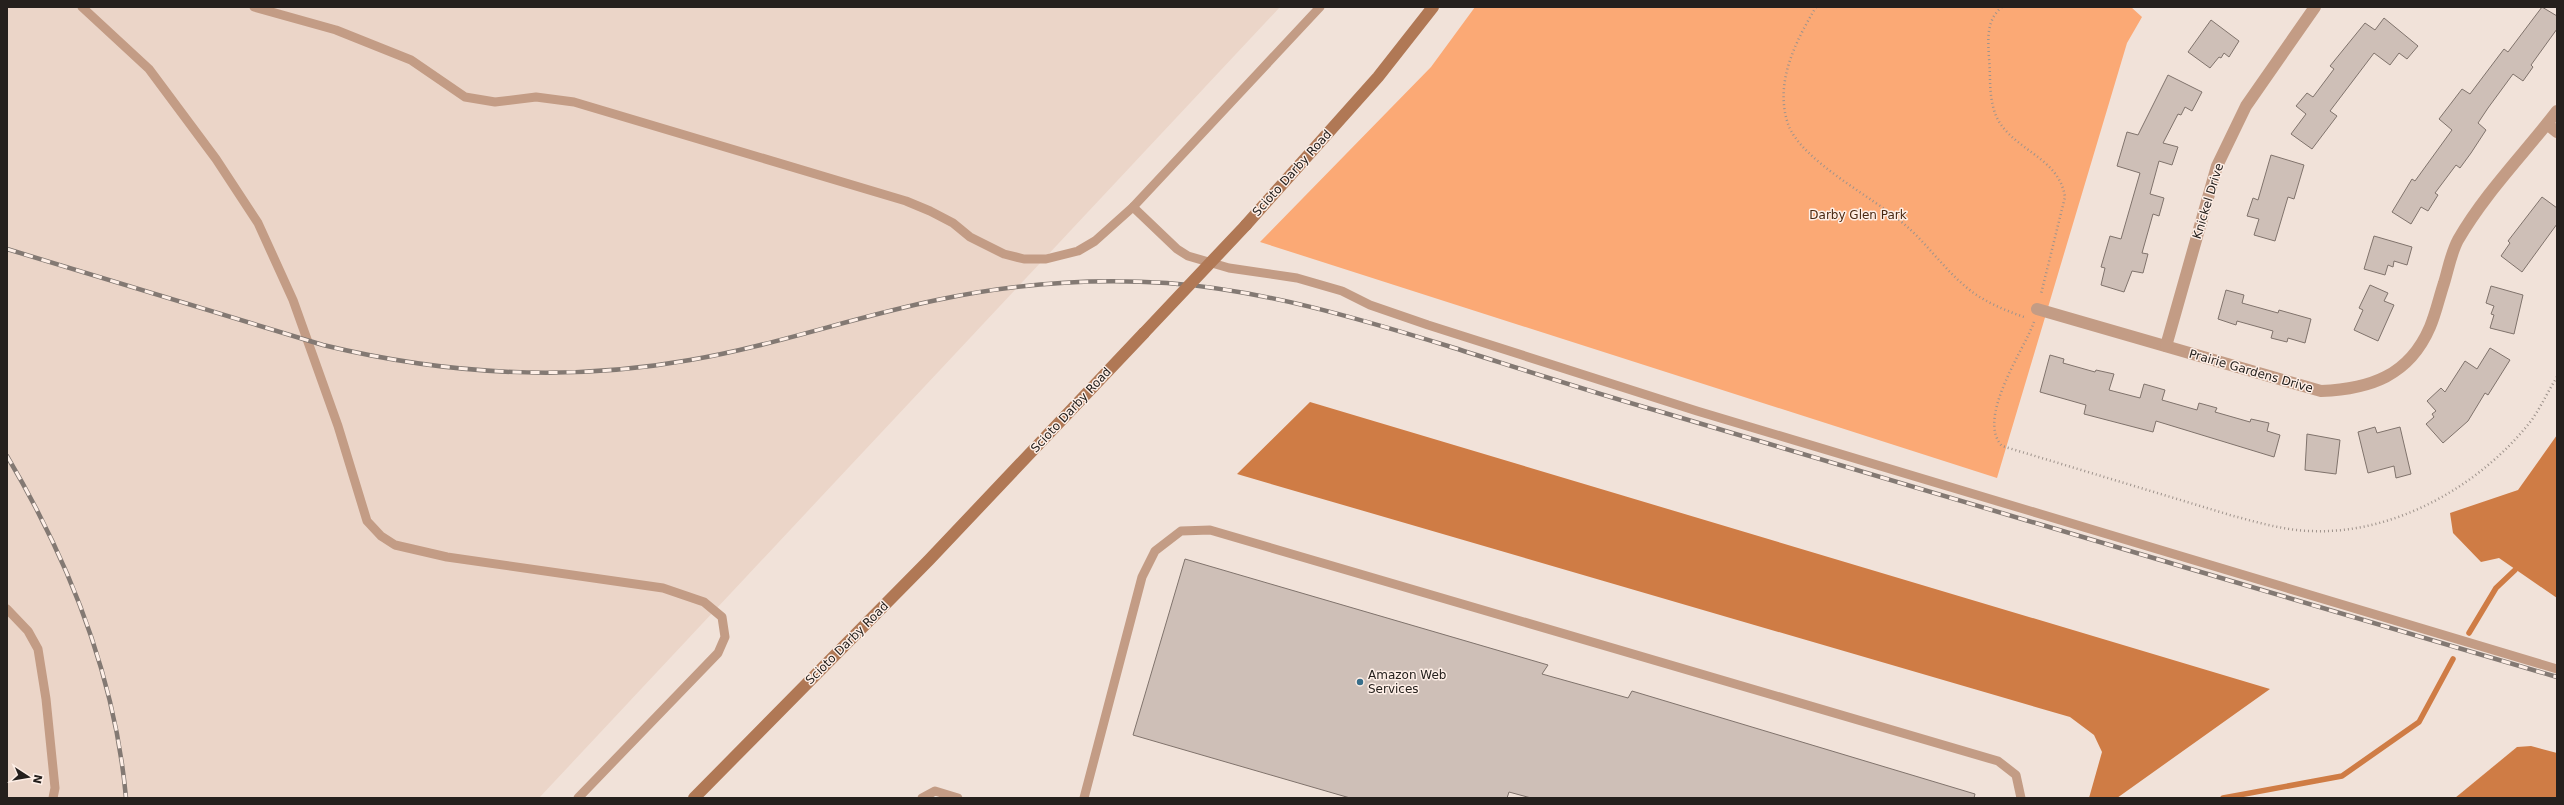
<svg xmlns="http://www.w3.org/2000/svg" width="2564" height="805" viewBox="0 0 2564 805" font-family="'DejaVu Sans',sans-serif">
	<rect width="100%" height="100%" fill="#f1e2d9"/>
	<polygon fill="#ebd5c8" points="7,7 1280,7 539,798 7,798"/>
	<polygon fill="#fba975" points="1475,7 2131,7 2142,17 2127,43 1997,478 1260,242 1431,67"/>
	<g fill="#cf7c45">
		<polygon points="1310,402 2270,689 2117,798 2089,798 2102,752 2094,735 2070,717 1237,474"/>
		<polygon points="2557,435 2557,598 2499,558 2481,562 2453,533 2450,513 2518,490"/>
		<polygon points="2531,746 2557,753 2557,798 2455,798 2517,747"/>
	</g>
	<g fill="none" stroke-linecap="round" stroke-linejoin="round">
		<g stroke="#cf7c45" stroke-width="5.5">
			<polyline points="2469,633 2496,588 2515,570"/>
			<polyline points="2223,798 2342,776 2419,722 2453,659"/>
		</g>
	</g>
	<g fill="#cebfb7" stroke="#80736c">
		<polygon points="2542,7 2557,16 2557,29 2531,65 2533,67 2523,81 2513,74 2488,108 2478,123 2486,130 2471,153 2460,168 2456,165 2435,193 2438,195 2428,211 2421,207 2411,224 2392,212 2412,179 2415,181 2452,130 2439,119 2462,89 2470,94 2504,49 2508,52"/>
		<polygon points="2384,18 2418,46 2407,59 2399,53 2390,65 2374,53 2330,111 2337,116 2312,149 2291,134 2306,114 2296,106 2307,93 2313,97 2334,69 2330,66 2365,23 2375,30"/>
		<polygon points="2211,20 2239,41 2229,57 2224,53 2221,58 2219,57 2210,68 2188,52"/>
		<polygon points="2168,75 2202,92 2192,111 2185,107 2181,115 2178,114 2163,143 2178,147 2172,165 2159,161 2150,194 2164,198 2159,216 2153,214 2142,253 2148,254 2143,273 2132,271 2124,292 2101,285 2105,268 2101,267 2110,236 2121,239 2140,173 2117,166 2127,132 2138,135"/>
		<polygon points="2271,155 2304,165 2294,199 2288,197 2275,241 2254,235 2259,219 2247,216 2253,198 2258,200"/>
		<polygon points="2542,197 2557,208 2557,224 2522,272 2501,256 2510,243 2508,241"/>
		<polygon points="2374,236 2412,247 2407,265 2394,261 2393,267 2388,265 2385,275 2364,269"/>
		<polygon points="2370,285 2388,293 2384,301 2394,305 2378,341 2354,330 2363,310 2359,308"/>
		<polygon points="2491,286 2523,295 2514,334 2490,328 2494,315 2491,314 2494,306 2486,303"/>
		<polygon points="2226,290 2244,295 2242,303 2278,313 2279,310 2311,319 2305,343 2288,338 2287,342 2271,338 2273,331 2237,321 2236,325 2218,319"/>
		<polygon points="2490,348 2510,360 2488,395 2485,393 2468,421 2443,443 2426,424 2434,417 2432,414 2436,411 2427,401 2441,388 2445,392 2465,361 2477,369"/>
		<polygon points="2050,355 2064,359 2063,363 2095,372 2096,370 2114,374 2109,390 2140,398 2144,384 2165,390 2162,400 2197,410 2199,403 2217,408 2215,412 2250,422 2251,419 2269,423 2267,431 2280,435 2274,457 2156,421 2153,432 2084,414 2086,405 2040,392"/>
		<polygon points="2375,427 2377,433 2400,427 2411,474 2396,478 2394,466 2368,473 2358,432"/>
		<polygon points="2307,434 2340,440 2336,474 2305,470"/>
		<polygon points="1185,559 1548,665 1542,674 1628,698 1632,691 1975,794 1974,798 1531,798 1509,792 1507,798 1350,798 1133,735"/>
	</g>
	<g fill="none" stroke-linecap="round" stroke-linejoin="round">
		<g stroke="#9e938c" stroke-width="2.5" stroke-dasharray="1 3" stroke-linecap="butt">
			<path d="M1816,7c-20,34 -42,75 -28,117 13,37 85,73 116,100 25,21 43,50 71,70 15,10 32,17 49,23"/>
			<path d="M2002,7c-16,13 -14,32 -13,51 2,21 -1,40 8,60 17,33 62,39 68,79l-24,97"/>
			<path d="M2034,322c-11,30 -58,96 -32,124l228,69c26,7 53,15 80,16 84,4 170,-45 221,-110 10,-14 17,-30 26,-44"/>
		</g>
		<g stroke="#c39c85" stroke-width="9">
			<polyline points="82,7 149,69 216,159 258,223 293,300 338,426 367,521 381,536 395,545 447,557 663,588 704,602 722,617 725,637 718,653 578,798"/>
			<polyline points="254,7 336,30 411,60 465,97 495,102 536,97 574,102 906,201 930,211 953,223 970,237 1004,254 1024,259 1046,259 1078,251 1095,241 1133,207 1320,7"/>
			<polyline points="1133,207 1177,249 1188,256 1229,268 1297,278 1342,291 1370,305 1428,325 1697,411 2557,669"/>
			<polyline points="7,609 28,631 38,649 46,699 55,788 53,798"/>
			<polyline points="922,798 935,791 958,798"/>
			<polyline points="1084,798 1142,577 1155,551 1181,531 1210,530 1998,761 2016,775 2021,798"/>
		</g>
		<g stroke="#c39c85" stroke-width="12">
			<polyline points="2547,124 2557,132"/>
			<path d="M2037,309l284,82c49,-2 88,-15 109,-64 6,-14 9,-29 14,-44 4,-13 7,-30 14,-43 27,-47 66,-86 99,-129"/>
			<polyline points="2166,346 2217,166 2246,106 2315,7"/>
		</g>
		<g stroke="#b07855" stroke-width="12">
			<polyline points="1246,225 1378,77 1433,7"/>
			<polyline points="694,798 929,560 1144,333"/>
		</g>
		<defs>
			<g id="rail">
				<path d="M7,249l316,96c120,29 244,37 367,15 83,-14 164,-43 247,-60 75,-16 153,-22 230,-17 96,7 190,35 281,63 70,22 140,45 210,65 300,89 599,178 899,266"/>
				<path d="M7,456c62,105 108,220 119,342"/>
			</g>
		</defs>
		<use href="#rail" stroke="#837973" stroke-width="4.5"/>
		<use href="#rail" stroke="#feefe7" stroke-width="3" stroke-dasharray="9" stroke-linecap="butt"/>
		<polyline stroke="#b07855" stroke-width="12" points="1144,333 1246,225"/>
	</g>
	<circle fill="#386e8a" stroke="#feefe7" stroke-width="1.5" cx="1360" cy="682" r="4"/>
	<g text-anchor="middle" stroke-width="3" stroke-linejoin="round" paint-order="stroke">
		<g font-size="12" fill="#25201d" stroke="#feefe7">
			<text transform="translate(1292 173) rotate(-48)" y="4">Scioto Darby Road</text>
			<text transform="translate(2208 201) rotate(-73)" y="4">Knickel Drive</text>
			<text transform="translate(2251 371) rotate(16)" y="4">Prairie Gardens Drive</text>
			<text transform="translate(1071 410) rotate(-47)" y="4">Scioto Darby Road</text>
			<text transform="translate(847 643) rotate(-45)" y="4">Scioto Darby Road</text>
		</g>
		<g font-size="12" fill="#4a2811" stroke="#feefe7">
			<text x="1858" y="219">Darby Glen Park</text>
		</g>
		<g font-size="12" fill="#25201d" stroke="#feefe7" text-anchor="start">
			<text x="1368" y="679">Amazon Web<tspan x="1368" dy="14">Services</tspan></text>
		</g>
	</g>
	<rect width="2564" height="805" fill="none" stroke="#25201d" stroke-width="16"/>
	<g transform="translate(28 777) rotate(102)" stroke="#feefe7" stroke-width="3" paint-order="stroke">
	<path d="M0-3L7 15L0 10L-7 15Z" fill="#25201d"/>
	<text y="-6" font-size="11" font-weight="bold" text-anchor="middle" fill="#25201d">N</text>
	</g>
</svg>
